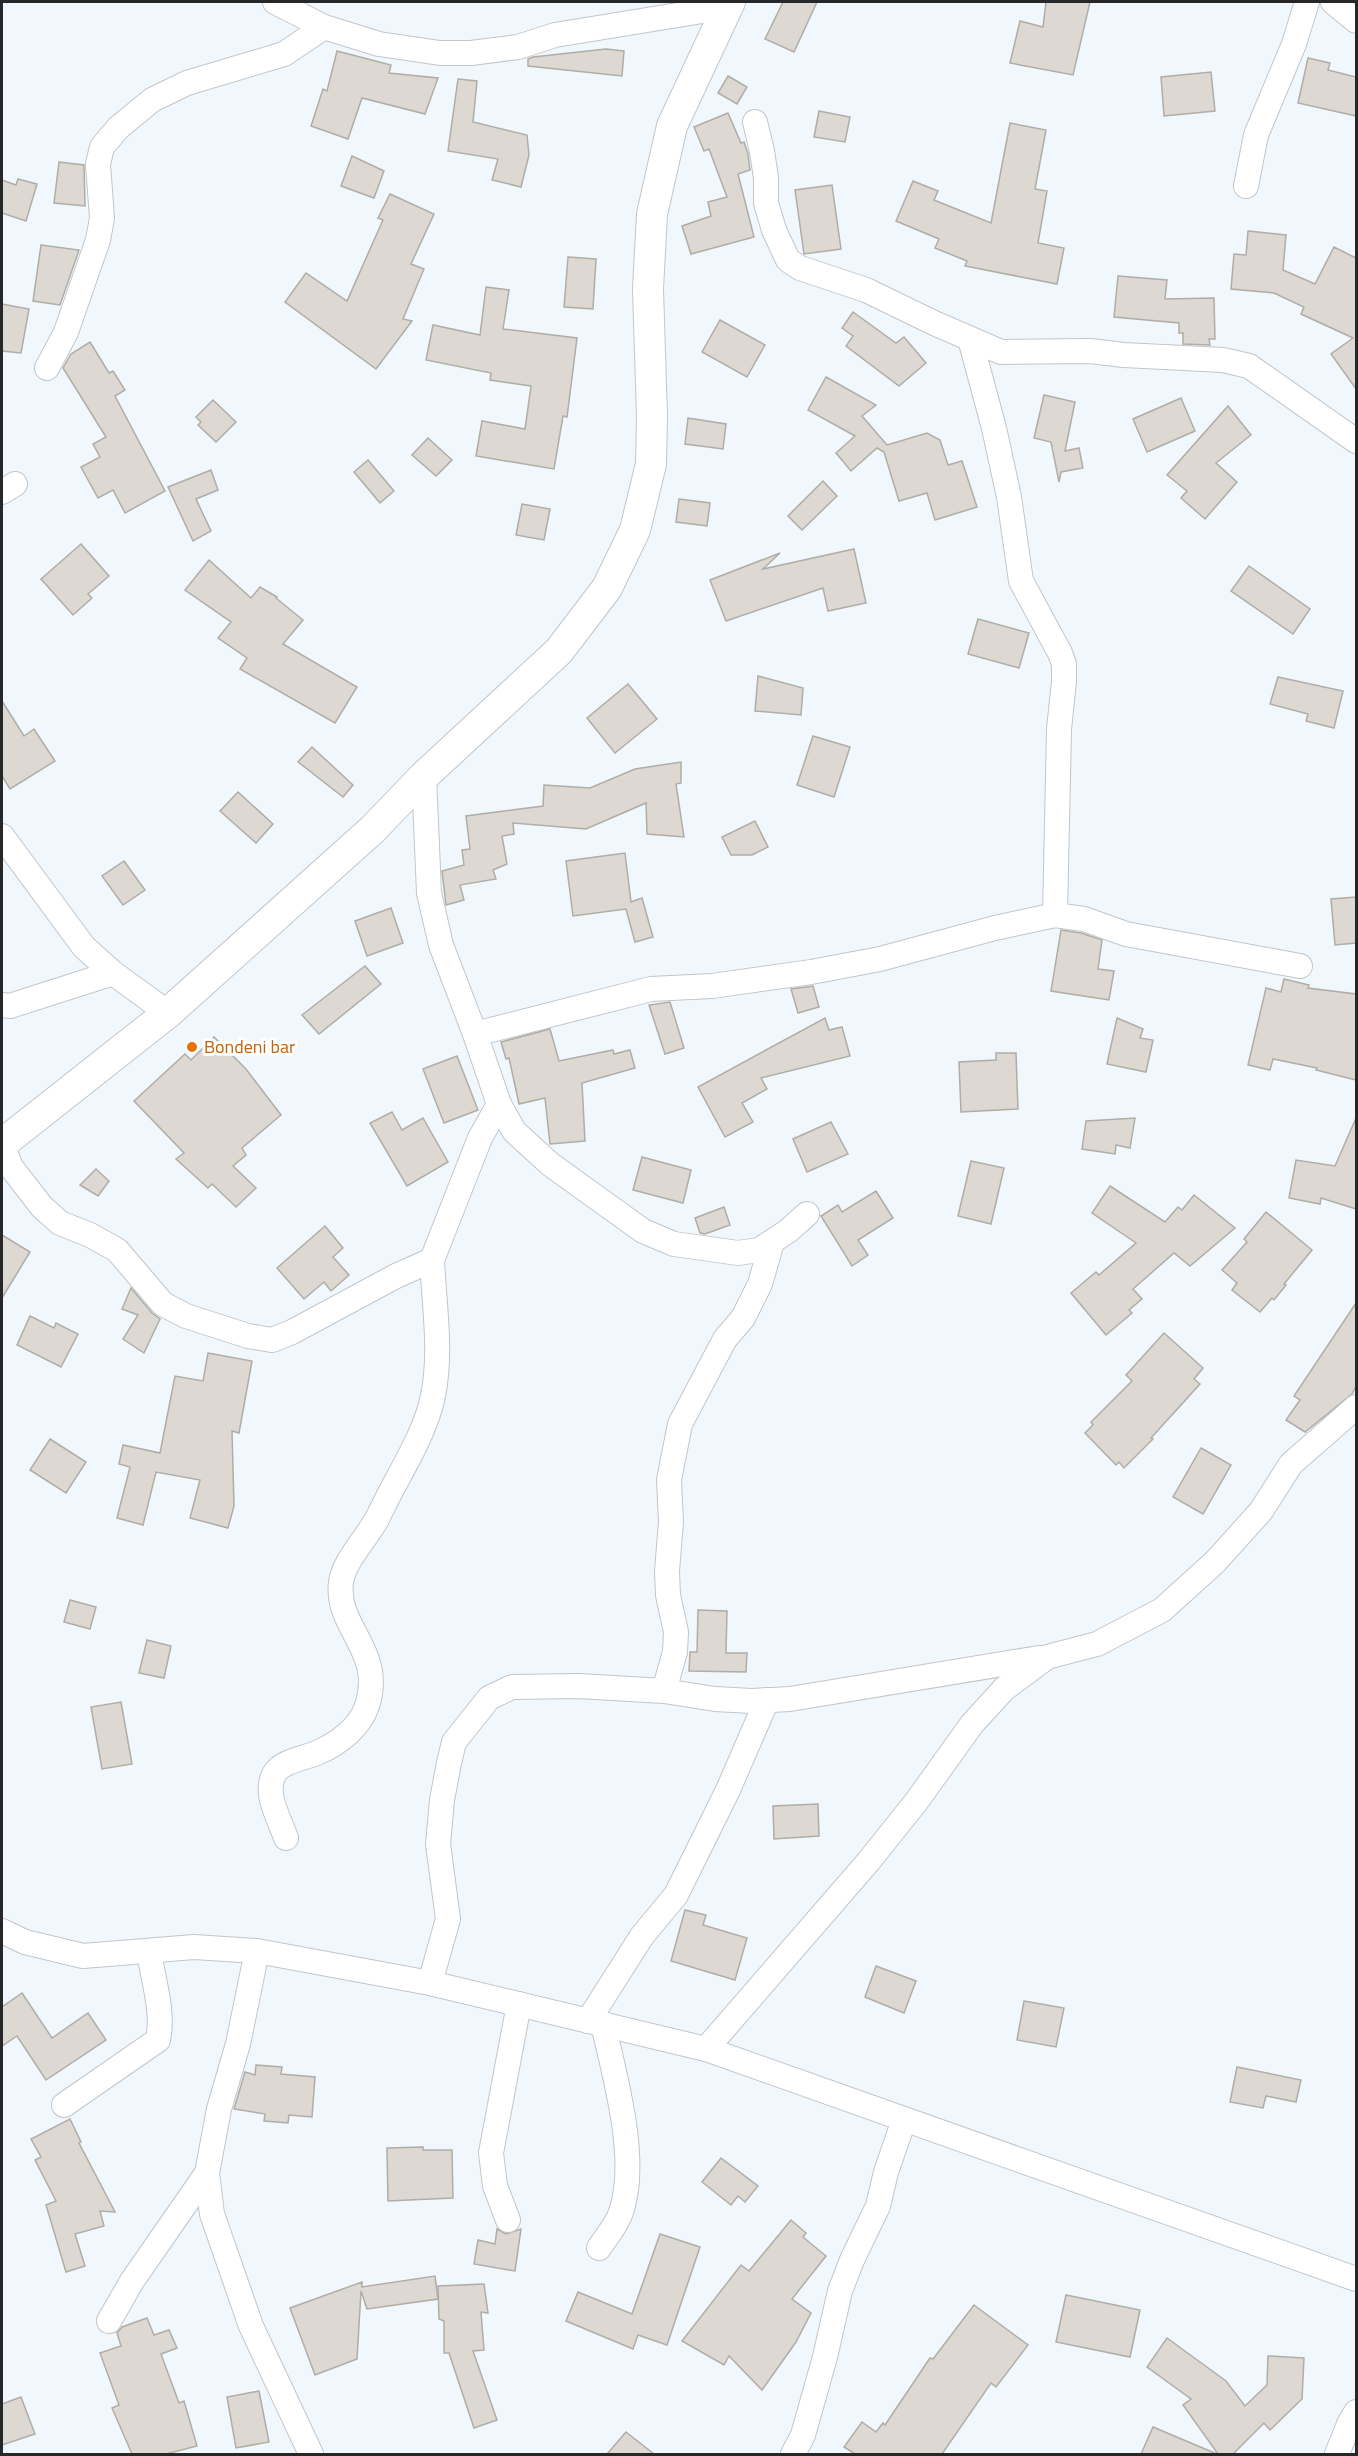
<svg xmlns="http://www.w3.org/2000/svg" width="1358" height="2456" viewBox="0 0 1358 2456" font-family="'Titillium Web',sans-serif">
	<rect width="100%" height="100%" fill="#f1f8fd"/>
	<g fill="#ddd8d2" stroke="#b0aca6" stroke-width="1.5">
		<polygon points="783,2 817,2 794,52 765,39"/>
		<polygon points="1046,2 1090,2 1073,75 1010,63 1020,21 1043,27"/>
		<polygon points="606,49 624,51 622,76 528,66 528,59 533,57"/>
		<polygon points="337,51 391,65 389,73 438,78 425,114 362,98 348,139 311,126 323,89 327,91"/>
		<polygon points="1308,58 1330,63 1328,70 1356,77 1356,116 1298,103"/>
		<polygon points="1211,72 1215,111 1164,116 1161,77"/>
		<polygon points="728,76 747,87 737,104 718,93"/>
		<polygon points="458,79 477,81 473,122 527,135 529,155 521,187 492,180 498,159 448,151"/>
		<polygon points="819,111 850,117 845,142 814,137"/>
		<polygon points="728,113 741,143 744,142 748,154 750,170 738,174 754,237 691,254 682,226 711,216 708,202 727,197 709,149 704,151 694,127"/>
		<polygon points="1010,123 1046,130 1035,189 1047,191 1038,243 1064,248 1057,284 965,266 967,261 935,248 939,239 896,221 913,181 938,191 934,200 991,223"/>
		<polygon points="352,156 384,171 374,198 341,186"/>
		<polygon points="59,162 84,165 85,206 54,203"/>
		<polygon points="18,179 37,184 26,221 2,213 2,180 16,185"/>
		<polygon points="832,185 841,249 804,254 795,190"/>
		<polygon points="390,194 434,214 411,264 424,269 403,319 412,321 376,369 285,302 306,273 347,301 383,220 378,218"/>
		<polygon points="1248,231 1286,235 1283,270 1315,284 1334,247 1356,258 1356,389 1331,354 1353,338 1301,314 1304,307 1274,293 1231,289 1234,254 1246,255"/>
		<polygon points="41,245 79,250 60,305 33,301"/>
		<polygon points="568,257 596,259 593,309 564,307"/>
		<polygon points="1118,276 1167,280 1165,299 1214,298 1215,339 1209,339 1210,345 1183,344 1183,333 1179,333 1179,323 1114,317"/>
		<polygon points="486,287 509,290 503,329 577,338 567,417 563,416 554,469 476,456 482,421 525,429 531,386 490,380 491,373 426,360 433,325 480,335"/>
		<polygon points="2,304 29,309 21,353 2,351"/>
		<polygon points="853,312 896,343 904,337 926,363 899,386 846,346 853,336 842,328"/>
		<polygon points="720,320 765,345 747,377 702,352"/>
		<polygon points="90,342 109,373 113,371 125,390 115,396 165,491 125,513 113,490 98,498 81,467 100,457 93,444 106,437 63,368 71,354"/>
		<polygon points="826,377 876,405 862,416 887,445 927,433 940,440 948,465 962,461 977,507 935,520 927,493 899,501 884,452 877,448 851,471 836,453 855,436 808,410"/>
		<polygon points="1044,395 1075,402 1065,451 1079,448 1083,468 1061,472 1059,482 1051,442 1034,438"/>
		<polygon points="1181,398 1195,431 1147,452 1133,419"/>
		<polygon points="213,400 236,422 216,442 198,425 201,422 196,417"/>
		<polygon points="1228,406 1251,435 1216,463 1237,482 1205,519 1181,498 1187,491 1167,475"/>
		<polygon points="688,418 726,424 723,449 685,444"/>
		<polygon points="428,438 452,460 436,476 412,455"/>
		<polygon points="368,460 394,491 380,503 354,472"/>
		<polygon points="211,470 218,490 196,499 211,531 193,541 168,487"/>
		<polygon points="823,481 837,496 802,530 788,516"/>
		<polygon points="679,499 710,503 707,526 676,522"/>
		<polygon points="522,504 550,509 544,540 516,535"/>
		<polygon points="81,544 109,576 88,594 92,598 73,615 41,579"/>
		<polygon points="854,549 866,603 828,611 823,588 726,621 710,580 780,553 763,569"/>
		<polygon points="209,560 251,598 260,587 277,597 276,598 303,620 283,644 357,687 335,723 240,669 247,658 218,638 231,622 185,590"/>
		<polygon points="1249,566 1310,609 1293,634 1231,591"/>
		<polygon points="978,619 1029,633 1019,668 968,654"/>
		<polygon points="758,676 803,688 801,715 755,711"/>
		<polygon points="1278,677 1343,691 1334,728 1306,721 1308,714 1270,704"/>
		<polygon points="628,684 657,719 615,753 587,718"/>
		<polygon points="2,701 24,736 34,729 55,761 10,789 2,776"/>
		<polygon points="813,736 850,747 834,797 797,785"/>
		<polygon points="312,747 353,785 343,797 298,762"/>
		<polygon points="681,762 681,783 676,784 684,837 647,834 646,803 586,829 513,823 514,834 502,836 507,864 493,870 496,879 460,885 464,900 446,905 442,871 464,865 462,850 470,849 466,816 543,806 544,785 590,788 635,769"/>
		<polygon points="238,792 273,824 256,843 220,811"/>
		<polygon points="755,821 768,847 752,855 731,855 722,837"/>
		<polygon points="625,853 631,902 642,898 653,937 635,942 626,909 573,916 566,861"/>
		<polygon points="124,861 145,890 123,905 102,876"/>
		<polygon points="1356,897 1356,943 1335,945 1331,899"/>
		<polygon points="391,908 403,943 367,956 355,921"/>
		<polygon points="1061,930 1081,933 1102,940 1098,969 1114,971 1109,1000 1051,991"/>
		<polygon points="365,966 381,984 319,1034 302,1015"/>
		<polygon points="1284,979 1309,985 1308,988 1356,994 1356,1080 1316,1070 1317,1068 1273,1059 1270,1070 1248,1065 1266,988 1281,992"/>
		<polygon points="813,986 819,1007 798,1013 791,989"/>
		<polygon points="670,1002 684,1048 665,1054 649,1005"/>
		<polygon points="825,1018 829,1030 842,1027 850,1056 761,1078 767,1089 742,1103 753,1122 725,1137 698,1087"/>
		<polygon points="1117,1018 1143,1029 1140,1038 1153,1040 1146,1072 1107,1064"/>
		<polygon points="550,1029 559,1061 613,1050 614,1054 630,1050 635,1068 582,1083 585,1141 550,1144 545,1098 519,1104 509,1058 506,1059 501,1042"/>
		<polygon points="214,1037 246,1069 281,1115 242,1148 246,1155 233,1166 256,1188 236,1207 212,1184 208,1188 176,1159 184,1153 134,1101 185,1054 191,1060"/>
		<polygon points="996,1053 1016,1053 1018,1109 961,1112 959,1062 996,1060"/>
		<polygon points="457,1056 478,1110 444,1123 423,1069"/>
		<polygon points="392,1112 402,1130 423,1118 448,1162 407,1186 370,1123"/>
		<polygon points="1135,1118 1130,1148 1116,1145 1115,1154 1082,1149 1086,1121"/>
		<polygon points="1356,1118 1356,1209 1321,1198 1320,1204 1289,1198 1296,1160 1335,1166"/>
		<polygon points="831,1122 848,1154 807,1172 793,1139"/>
		<polygon points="642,1157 691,1170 683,1203 633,1190"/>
		<polygon points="971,1161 1004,1168 991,1224 958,1216"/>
		<polygon points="96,1169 109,1181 98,1196 80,1185"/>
		<polygon points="1110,1186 1165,1222 1178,1207 1182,1210 1194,1195 1235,1228 1190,1266 1174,1253 1133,1289 1142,1299 1129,1310 1132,1313 1106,1335 1071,1293 1096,1272 1099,1275 1136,1243 1092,1213"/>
		<polygon points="876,1191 893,1218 858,1240 868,1255 852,1266 821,1216 838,1205 842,1212"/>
		<polygon points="724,1207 730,1225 705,1234 700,1233 695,1218"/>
		<polygon points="1266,1212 1312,1250 1284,1284 1286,1285 1274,1300 1272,1298 1260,1312 1232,1290 1237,1283 1222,1270 1247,1242 1244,1239"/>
		<polygon points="325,1226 343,1248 333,1257 349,1275 331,1291 324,1282 304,1299 277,1268"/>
		<polygon points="2,1235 30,1252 2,1298"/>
		<polygon points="131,1288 152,1313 160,1319 144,1353 123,1339 138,1315 122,1309"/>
		<polygon points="1356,1303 1356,1386 1352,1394 1305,1432 1286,1420 1300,1400 1294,1396"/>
		<polygon points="30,1316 54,1328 56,1323 78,1334 61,1367 17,1345"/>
		<polygon points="1164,1333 1203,1368 1194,1379 1200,1384 1151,1438 1153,1439 1124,1468 1119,1462 1116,1465 1085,1433 1093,1425 1091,1422 1132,1381 1126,1375"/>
		<polygon points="208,1353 252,1361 239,1433 232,1431 234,1506 228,1528 190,1518 200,1480 156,1472 143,1525 117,1518 130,1467 119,1464 123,1445 160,1453 175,1376 203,1381"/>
		<polygon points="50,1439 86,1462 66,1493 30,1470"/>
		<polygon points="1201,1448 1231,1465 1203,1514 1173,1497"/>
		<polygon points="70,1600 96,1607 90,1629 64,1622"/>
		<polygon points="698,1610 727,1611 726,1653 747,1653 746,1672 689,1671 690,1652 697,1652"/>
		<polygon points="147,1640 171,1646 164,1678 139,1673"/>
		<polygon points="121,1702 132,1764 102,1769 91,1707"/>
		<polygon points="818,1804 819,1836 774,1839 773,1806"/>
		<polygon points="685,1910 706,1915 703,1925 747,1938 735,1980 671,1961"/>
		<polygon points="876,1966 916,1981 904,2013 865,1997"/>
		<polygon points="22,1993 52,2038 88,2013 106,2040 46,2080 17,2036 2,2046 2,2007"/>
		<polygon points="1024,2001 1064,2008 1056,2047 1017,2040"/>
		<polygon points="256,2065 282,2067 281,2074 315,2077 312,2117 289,2115 288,2123 264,2121 265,2114 234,2109 245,2072 255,2075"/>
		<polygon points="1237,2067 1301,2080 1296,2102 1266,2096 1263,2108 1230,2102"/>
		<polygon points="70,2119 81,2142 79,2143 115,2212 100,2211 104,2226 75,2234 85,2266 66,2272 46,2205 56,2201 35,2160 41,2157 31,2139"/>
		<polygon points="423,2147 423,2150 452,2150 453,2198 388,2201 387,2148"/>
		<polygon points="721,2158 758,2186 745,2202 738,2196 731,2205 702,2182"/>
		<polygon points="791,2220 806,2233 803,2237 826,2256 792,2299 811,2313 796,2342 762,2390 729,2356 724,2365 682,2341 741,2265 749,2271"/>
		<polygon points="497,2229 506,2234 521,2229 515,2271 474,2264 478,2240 495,2244"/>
		<polygon points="660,2234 700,2247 667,2345 638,2335 633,2349 566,2321 578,2292 632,2314"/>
		<polygon points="435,2276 438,2299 367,2309 361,2291 357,2359 315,2375 290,2308 362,2282 362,2287"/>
		<polygon points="484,2284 488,2313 481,2312 484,2350 473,2351 497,2420 474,2428 449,2353 444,2353 444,2321 439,2319 438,2286"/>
		<polygon points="1066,2295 1140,2310 1130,2357 1056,2342"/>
		<polygon points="974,2305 1028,2345 996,2387 991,2383 942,2454 855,2454 844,2447 862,2422 876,2432 883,2423 885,2425 930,2358 933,2359"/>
		<polygon points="147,2318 154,2335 169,2330 177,2348 161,2354 179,2403 184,2401 197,2446 166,2454 132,2454 112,2408 119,2405 100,2353 121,2346 117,2333 122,2327"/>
		<polygon points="1167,2338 1226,2381 1245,2406 1267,2385 1268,2356 1304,2358 1302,2399 1270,2430 1264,2423 1233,2454 1218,2454 1183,2405 1191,2399 1147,2367"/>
		<polygon points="259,2391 269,2442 236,2448 227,2397"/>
		<polygon points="21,2397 35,2434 2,2445 2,2404"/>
		<polygon points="1153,2427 1217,2454 1141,2454"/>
		<polygon points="626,2432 654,2454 607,2454"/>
	</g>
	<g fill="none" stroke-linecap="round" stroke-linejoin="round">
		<defs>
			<g id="minor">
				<polyline points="275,2 324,27 379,44 440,53 471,53 518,47 555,35 727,7"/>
				<polyline points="1333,2 1356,21"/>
				<polyline points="755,122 762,151 766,178 766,203 774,230 788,260 800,268 866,290 934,323 1001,352 1090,351 1124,355 1223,360 1249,366 1356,441"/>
				<polyline points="1246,186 1256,135 1294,44 1307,2"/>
				<polyline points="970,339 994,428 1009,497 1021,581 1060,653 1064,664 1064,682 1059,729 1055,915"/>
				<polyline points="47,368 66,332 98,240 102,218 98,164 102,147 118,128 152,100 187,83 284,54 324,27"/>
				<polyline points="2,492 15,484"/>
				<polyline points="424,776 429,893 441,945 475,1034 499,1104 514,1131 550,1164 643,1231 674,1244 738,1253 759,1250 788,1231 807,1214"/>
				<polyline points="2,836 84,947 113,973 168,1013"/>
				<polyline points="2,1005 10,1006 113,973"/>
				<polyline points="475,1034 651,989 712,986 811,972 880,959 995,928 1055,915 1084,919 1126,934 1300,966"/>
				<polyline points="2,1144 11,1167 42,1207 60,1223 90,1235 117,1250 163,1304 186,1316 248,1336 272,1340 292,1332 396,1276 432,1260 480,1138 499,1104"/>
				<polyline points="664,1691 675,1652 676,1632 668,1595 667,1571 671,1522 669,1480 680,1424 725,1339 743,1318 760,1284 772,1242"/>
				<path d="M286,1838c-5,-14 -13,-29 -15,-43 -4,-35 26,-33 48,-43 20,-9 41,-25 48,-46 18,-56 -32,-78 -26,-124 3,-22 28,-46 38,-67 17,-37 46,-79 54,-119 9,-45 1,-91 -1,-136"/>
				<polyline points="2,1931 25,1942 83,1956 194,1947 257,1951 430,1983 706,2049 1356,2279"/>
				<polyline points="257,1951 238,2044 219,2109 207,2173 212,2214 251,2326 311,2454"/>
				<polyline points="430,1983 448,1919 438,1844 442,1800 449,1763 454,1742 489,1698 512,1687 578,1686 664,1691 715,1699 752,1701 790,1699 1039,1658"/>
				<polyline points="588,2021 642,1936 676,1895 728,1790 767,1700"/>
				<polyline points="706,2049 868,1862 916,1802 972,1724 1004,1689 1047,1657 1097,1644 1162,1610 1215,1562 1261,1511 1291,1464 1356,1407"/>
				<path d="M64,2105l94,-65c6,-30 -5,-59 -9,-89"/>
				<polyline points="508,2220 495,2186 491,2153 519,2004"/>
				<path d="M599,2248c7,-11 18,-23 22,-36 18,-52 -6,-135 -18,-188"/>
				<polyline points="109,2321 132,2281 207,2173"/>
				<polyline points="793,2454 803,2435 825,2357 840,2291 852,2260 878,2206 886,2172 904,2120"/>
				<polyline points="1337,2454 1349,2424 1356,2412"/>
			</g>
			<polyline id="tertiary" points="2,1144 168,1013 372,830 424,776 559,651 607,588 635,530 651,464 652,416 648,289 652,214 672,126 730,2"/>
		</defs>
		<use href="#minor" stroke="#c0c6cb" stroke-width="26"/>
		<use href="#tertiary" stroke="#c0c6cb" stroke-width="32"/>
		<use href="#minor" stroke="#fff" stroke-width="24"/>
		<use href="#tertiary" stroke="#fff" stroke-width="30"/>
	</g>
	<circle fill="#e8710a" stroke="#fff" stroke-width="2" cx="192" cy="1047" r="6"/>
	<g text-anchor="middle" stroke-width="6" stroke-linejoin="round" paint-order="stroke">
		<g font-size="18" fill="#c56008" stroke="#fff" text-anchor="start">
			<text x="204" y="1053">Bondeni bar</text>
		</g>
	</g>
	<rect width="1358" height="2456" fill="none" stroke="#252729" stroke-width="6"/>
</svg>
